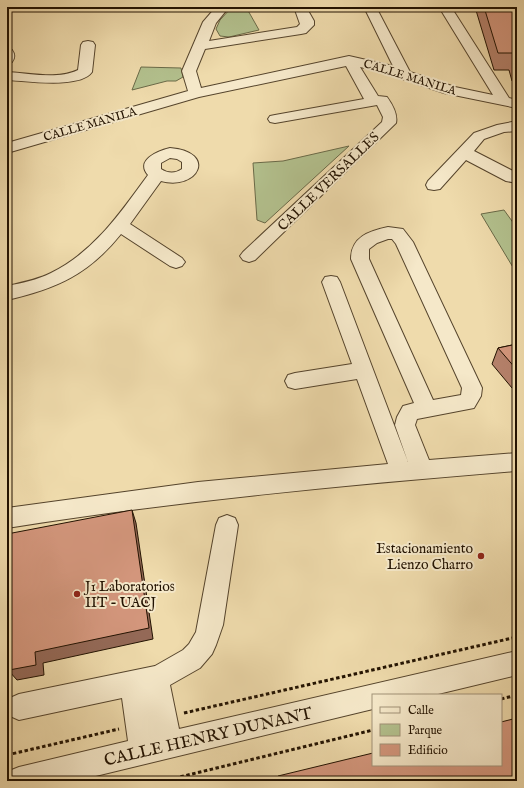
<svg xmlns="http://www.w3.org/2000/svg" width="524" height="788" viewBox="0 0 524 788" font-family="'IM FELL English',serif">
	<rect width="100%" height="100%" fill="#efdbac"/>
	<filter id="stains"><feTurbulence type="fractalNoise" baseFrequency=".005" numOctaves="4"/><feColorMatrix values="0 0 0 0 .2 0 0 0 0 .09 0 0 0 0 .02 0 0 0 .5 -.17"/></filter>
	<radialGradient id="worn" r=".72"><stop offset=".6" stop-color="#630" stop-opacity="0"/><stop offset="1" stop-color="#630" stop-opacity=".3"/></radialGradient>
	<g fill="#b3c18e" stroke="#6a6a48">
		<polygon points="232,7 246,7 259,30 229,37 220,36 216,29 220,20"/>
		<polygon points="141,67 181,68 183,77 176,81 167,81 132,90"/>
		<polygon points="349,146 265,223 257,220 253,163 283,161"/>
		<polygon points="504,210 517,228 517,274 481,214"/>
	</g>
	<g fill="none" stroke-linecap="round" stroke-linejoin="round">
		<defs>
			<g id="minor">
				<path d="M216,7h13l-13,16 -7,18 88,-14 3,-3 -6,-17h12l8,14v4l-8,8 -5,1 -96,15 -9,22 5,17 148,-32 44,10 -29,-59h12l34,65 45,15 38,8 -54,-88h12l58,91 8,2v8l-73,-15 -65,-22 -19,-4 18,29 9,1c5,7 11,17 9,26l-141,137 -6,2 -6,-2 -3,-4 3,-4 139,-130 1,-5 -6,-12 -102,18 -5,-1 -2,-3 2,-3 5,-1 89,-16 -18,-33 -147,31 -192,56v-10l181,-52 -6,-20 21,-49z"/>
				<path d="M88,41l5,1 2,3 -3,27c-12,17 -66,9 -85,8v-8c23,1 50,8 71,-2l3,-25 2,-3z"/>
				<path d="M7,49l5,1c3,4 3,8 0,12l-5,1z"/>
				<polygon points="517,121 517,131 504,132 484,139 474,151 517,173 517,183 506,181 466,160 440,189 434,190 428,189 426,185 428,181 474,133 497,125"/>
				<path d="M170,148c48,4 28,43 -9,33l-31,43 52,34 3,4 -3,4 -6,2 -6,-2 -49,-32c-32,40 -65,55 -114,66v-14c15,-3 30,-6 44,-13 43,-21 70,-61 97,-98 -13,-15 10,-24 22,-27zM170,158l7,1 5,3v7c-7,5 -15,4 -21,0v-6z"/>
				<path d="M388,227l15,2 10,13 69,146 -1,8 -7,12 -57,11 -2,6 14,35 88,-7v18c-171,14 -341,30 -510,57v-20l191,-26 190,-18 -31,-85 -62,10 -7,-2 -3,-6 3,-6 7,-2 57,-9 -30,-82 3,-5 6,-1 6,1 3,5 68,180 -13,-37 2,-8 6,-11 11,-3 -63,-144c0,-22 18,-28 37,-32zM388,239h4l4,5 66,144 -1,7 -28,5 -64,-141v-10l8,-6z"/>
				<polygon points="227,515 235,518 238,525 223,625 216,645 212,654 200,668 170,685 179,729 517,651 517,675 434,695 373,695 373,709 75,781 7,781 9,771 19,767 128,741 122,698 19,720 10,716 7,705 10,698 19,694 155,666 183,650 189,644 196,632 216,525 219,518"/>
			</g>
		</defs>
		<use href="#minor" stroke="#55442c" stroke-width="2"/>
		<g stroke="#221201" stroke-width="3" stroke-dasharray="3.5 2.5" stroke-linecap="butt">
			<polyline points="501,699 517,695"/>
			<polyline points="184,713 517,637"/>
			<polyline points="7,755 119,729"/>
			<polyline points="163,781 373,730"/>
		</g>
		<use href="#minor" fill="#f5e8c9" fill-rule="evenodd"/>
	</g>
	<g fill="#b5816b" stroke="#221201">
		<polygon points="475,7 517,7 517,81 512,81 509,70 494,70"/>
		<polygon points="517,344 517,392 512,388 492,364 498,348"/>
	</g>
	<polygon fill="#946957" stroke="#221201" points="132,510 136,523 153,639 43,663 44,675 17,680 9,671 7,671 7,659 35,652"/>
	<g fill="#d3967c" stroke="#221201">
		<polygon points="484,7 517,7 517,64 514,53 498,53"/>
		<polygon points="517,344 517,370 498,348"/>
		<polygon points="132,510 149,628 35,652 36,665 9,670 8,659 7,659 7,534"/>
		<polygon points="517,718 517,781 279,781 278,776 373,753 373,765 501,765 501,722"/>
	</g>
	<g fill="#8f2418" stroke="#f5e8c9" stroke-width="1.5">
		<circle cx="481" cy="556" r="4"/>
		<circle cx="77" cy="594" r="4"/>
	</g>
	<g text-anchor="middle" stroke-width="4" stroke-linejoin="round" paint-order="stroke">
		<g font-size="12" fill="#221201" stroke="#f5e8c9">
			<text transform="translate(410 77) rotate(17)" y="4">CALLE MANILA</text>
			<text transform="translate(90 124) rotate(-16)" y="4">CALLE MANILA</text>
		</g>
		<g font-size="14" fill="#221201" stroke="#f5e8c9">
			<text transform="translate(328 181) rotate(-44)" y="5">CALLE VERSALLES</text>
		</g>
		<g font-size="14" fill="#221201" stroke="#f5e8c9" text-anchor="end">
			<text x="473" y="553">Estacionamiento<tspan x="473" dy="16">Lienzo Charro</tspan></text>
			<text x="85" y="591" text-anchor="start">J1 Laboratorios<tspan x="85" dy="16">IIT - UACJ</tspan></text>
		</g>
		<g font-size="17" fill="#221201" stroke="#f5e8c9">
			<text transform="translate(208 736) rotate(-13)" y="6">CALLE HENRY DUNANT</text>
		</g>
	</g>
	<rect width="524" height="788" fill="none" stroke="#efdbac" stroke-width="24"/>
	<rect x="8" y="8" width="508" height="772" fill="none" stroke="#221201" stroke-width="2"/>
	<rect x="12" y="12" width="500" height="764" fill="none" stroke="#221201"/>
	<rect x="372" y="694" width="130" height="72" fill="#f5e8c9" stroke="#a19279"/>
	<rect x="380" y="707" width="20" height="6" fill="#f5e8c9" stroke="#a19279"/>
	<text x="408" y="714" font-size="12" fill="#221201">Calle</text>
	<rect x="380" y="724" width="20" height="12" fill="#b3c18e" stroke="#a19279"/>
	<text x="408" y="734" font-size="12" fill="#221201">Parque</text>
	<rect x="380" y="744" width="20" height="12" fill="#d3967c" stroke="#a19279"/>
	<text x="408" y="754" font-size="12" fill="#221201">Edificio</text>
	<rect width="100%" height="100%" filter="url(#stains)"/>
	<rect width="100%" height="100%" fill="url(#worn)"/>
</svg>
